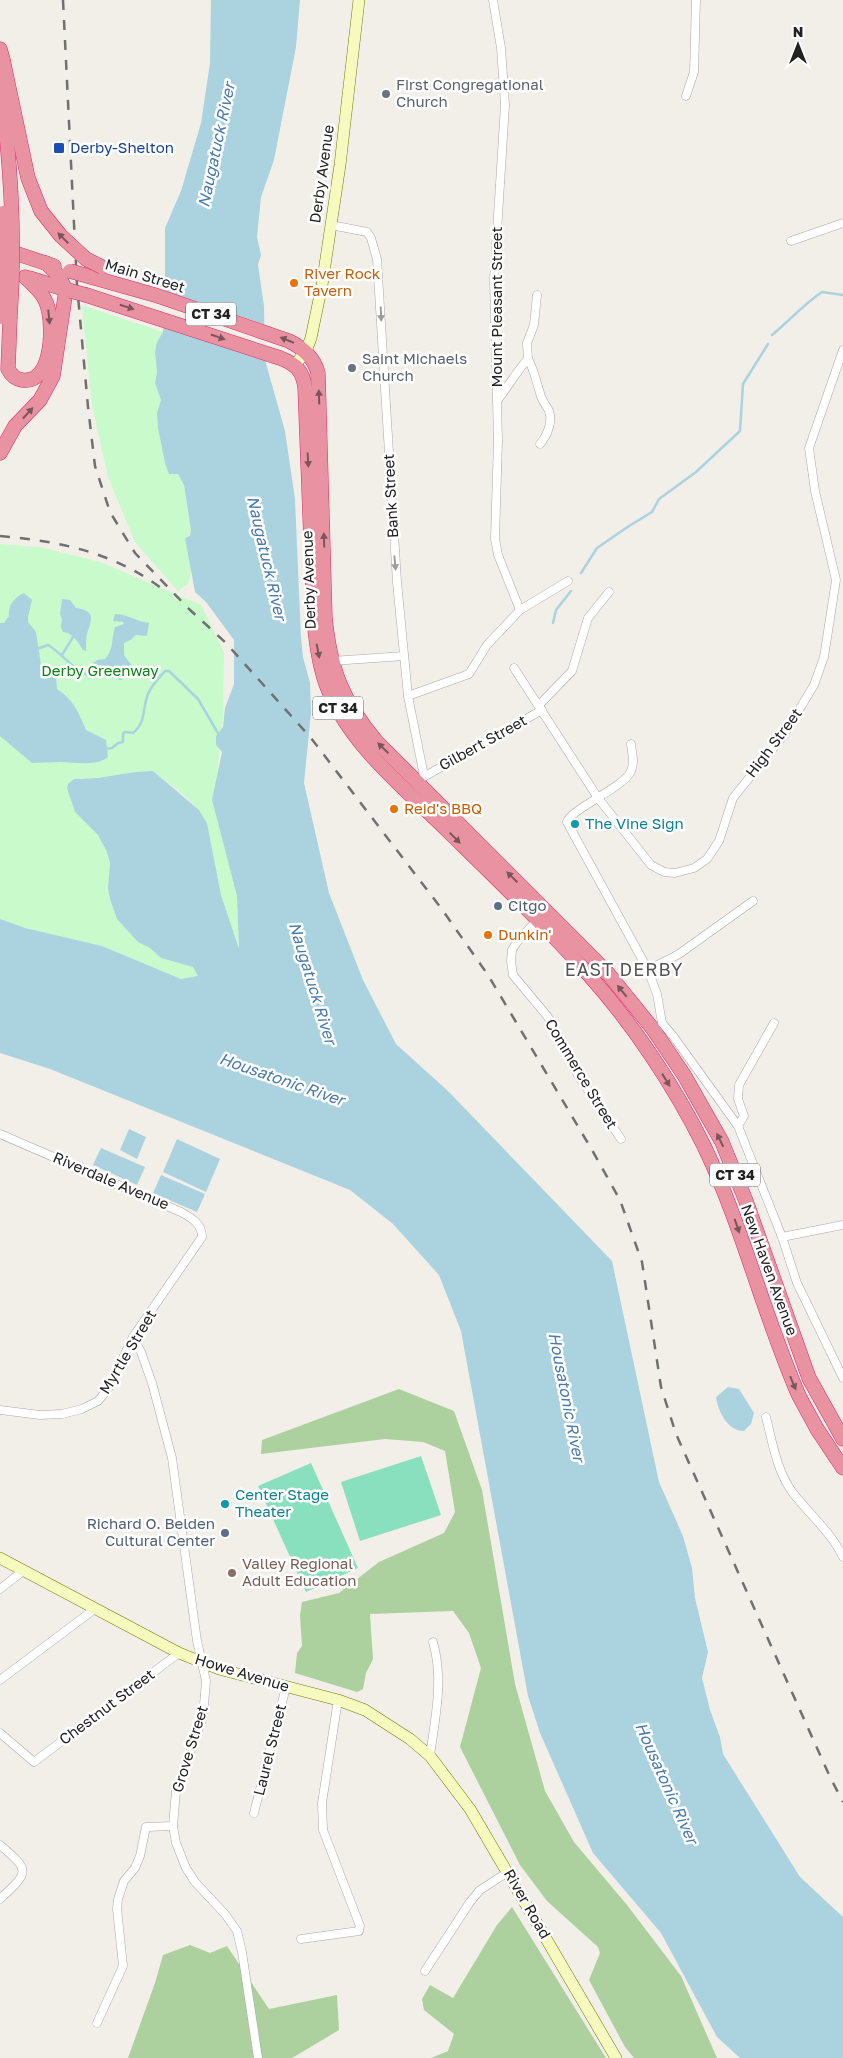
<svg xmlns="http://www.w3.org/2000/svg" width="843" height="2058" viewBox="0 0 843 2058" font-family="'Golos Text',sans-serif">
	<rect width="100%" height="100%" fill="#f2efe9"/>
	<g fill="#add19e">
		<polygon points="399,1389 454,1411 482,1490 515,1684 545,1791 574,1842 627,1905 681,1976 717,2058 634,2058 625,2047 589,1980 600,1953 598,1947 547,1901 520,1865 460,1747 481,1668 469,1633 453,1611 370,1614 373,1659 366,1673 363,1689 357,1692 295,1673 297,1653 302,1646 300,1615 302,1602 339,1593 379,1562 444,1533 455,1512 445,1451 423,1442 385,1439 261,1454 262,1440"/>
		<polygon points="512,1907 606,2058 431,2058 448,2051 454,2034 424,2010 422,1999 430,1985 453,1998 497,1925"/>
		<polygon points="190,1945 210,1953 227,1946 269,2009 337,1995 339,2030 292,2058 128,2058 155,1983 163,1955"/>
	</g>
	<g fill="#c8facc">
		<polygon points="82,307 87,307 163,332 157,342 155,352 157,372 155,383 161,400 157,413 165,463 178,474 184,485 191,530 190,536 185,538 191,568 189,583 178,591 135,542 108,477 92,405"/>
		<polygon points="0,544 40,547 100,562 201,605 224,652 223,717 215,792 212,800 237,896 239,951 221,895 207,823 199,810 186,797 153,771 135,772 98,778 80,778 67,788 75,812 98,835 107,852 110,862 108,888 110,899 117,919 138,942 150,948 161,958 193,967 199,977 181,979 102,946 24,928 0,919"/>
	</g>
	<g fill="#88e0be">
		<polygon points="421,1456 441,1515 360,1541 341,1482"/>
		<polygon points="311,1463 358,1568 306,1592 258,1486"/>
	</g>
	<g fill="#aad3df">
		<polygon points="211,0 300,0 296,47 274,160 261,197 257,237 261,255 258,265 264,306 265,360 285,431 295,499 301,638 303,657 310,683 311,713 304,783 329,893 363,980 396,1044 448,1091 612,1261 659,1482 683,1536 692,1568 695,1598 708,1652 702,1678 710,1710 720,1737 723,1754 800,1877 843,1917 843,2058 740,2058 717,2037 661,1933 593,1853 540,1733 528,1696 461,1331 439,1275 393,1224 350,1190 50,1069 0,1053 0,919 25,928 102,946 181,979 198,976 193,967 161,958 150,948 138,942 117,919 110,899 108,888 110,863 107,852 98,835 75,812 67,788 68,784 74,779 98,778 135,772 153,771 199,810 207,823 221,895 239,949 237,896 212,800 222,752 216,745 216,736 223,727 225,708 234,684 234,640 206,602 195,592 185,538 190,536 191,530 184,485 178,474 169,474 165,463 158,428 157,413 161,400 155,383 157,372 155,352 157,342 163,332 165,286 165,228 181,191 201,123 210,63"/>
		<path d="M24,593l8,7 -4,17v5l8,10 5,33 12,4 3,6 1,14c16,10 22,24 29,41l20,10 2,17c-12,10 -34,5 -48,5 -9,0 -19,1 -28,1l-32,-27v-113h4l5,-7c-1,-11 5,-18 15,-23z"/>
		<path d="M62,599l8,1 6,8c20,3 16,11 11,26 -1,5 -1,11 -1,17l-3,-1c-5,-8 -10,-17 -20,-18l-2,-5 1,-8 -2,-5z"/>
		<path d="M115,614c15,1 20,7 34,9l-2,13 -11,-1 -4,4 -8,4v12l8,11 -1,8 -10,6 -15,-4 -12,-9v-4l3,-3 8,-1c9,-10 6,-20 10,-32l9,-3 -1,-2 -10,-1z"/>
		<polygon points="129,1129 146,1137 137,1159 120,1150"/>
		<polygon points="177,1139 220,1159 206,1192 163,1172"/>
		<polygon points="101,1148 145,1167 137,1185 93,1165"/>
		<polygon points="161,1175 205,1194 197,1212 153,1193"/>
		<path d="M728,1387l11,2 15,24 -3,11 -7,7c-16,0 -26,-19 -28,-34z"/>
	</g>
	<polygon fill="#f2efe9" points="163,290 266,325 267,360 161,324"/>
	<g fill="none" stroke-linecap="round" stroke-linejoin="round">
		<g stroke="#aad3df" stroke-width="2.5">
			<path d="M772,335c17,-14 32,-31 50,-43l21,3"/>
			<polyline points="581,573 597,548 629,526 652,512 659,499 696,472 740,431 743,384 768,344"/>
			<polyline points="553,623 556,610 571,591"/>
			<path d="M37,649l11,-4c15,9 26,26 42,31l4,-13"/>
			<polyline points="62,655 73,637"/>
			<path d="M104,749l8,-1 6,-5 5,-1v-8l2,-2 8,1c15,-12 8,-28 17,-43 4,-7 10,-13 15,-19h4l29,28 21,36"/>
		</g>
		<defs>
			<g id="street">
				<polyline points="493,0 501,48 505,105 494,279 498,441 495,539 498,555 520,610"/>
				<polyline points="686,96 694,72 696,0"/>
				<polyline points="331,225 367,232 371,238 377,259 397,582 408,696 424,776"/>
				<polyline points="791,241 843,223"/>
				<path d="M528,359c6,10 8,22 12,34 1,7 6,11 9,18 4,11 -2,25 -9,33"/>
				<path d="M497,401c11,-14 19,-29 31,-42l-1,-16 7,-18 3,-30"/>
				<polyline points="332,661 404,656"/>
				<polyline points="514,668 598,798 651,865 664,872 675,873 694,868 707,859 719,841 733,798 784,735 814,685 824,657 836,580 815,491 809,448 843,350"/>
				<polyline points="408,696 469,674 487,645 520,610 568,581"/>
				<polyline points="539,705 572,671 588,618 609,592"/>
				<path d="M631,744c1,9 4,19 0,27 -6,16 -62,39 -64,51l81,148 9,24 5,29"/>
				<polyline points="420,779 542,710"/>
				<polyline points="540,917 517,942 512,950 511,961 513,975 548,1017 578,1075 621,1139"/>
				<polyline points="648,970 679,954 753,901"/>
				<polyline points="662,1023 673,1036 738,1126 782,1237 797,1283 843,1378"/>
				<polyline points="738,1126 744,1116 738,1099 739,1085 774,1023"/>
				<path d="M0,1134l181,78c11,6 21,12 21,25l-69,100 -25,52 -10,12 -16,8 -20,5 -22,1 -40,-5"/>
				<polyline points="782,1237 843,1225"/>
				<polyline points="133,1337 141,1352 152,1383 172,1458 197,1641 206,1681 203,1717 176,1791 173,1826 176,1843 186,1868 195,1882 225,1914 237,1931 242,1952 258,2058"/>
				<path d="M766,1417c6,24 11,55 27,76 17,22 38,39 50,64"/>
				<polyline points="0,1589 23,1571"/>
				<polyline points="0,1680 96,1608"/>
				<polyline points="0,1733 34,1762 179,1653"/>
				<path d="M430,1756c5,-38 14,-76 3,-114"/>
				<polyline points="254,1813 286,1687"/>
				<path d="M0,1845c31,26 29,27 0,54"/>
				<polyline points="301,1939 359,1931 360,1926 323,1830 322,1803 338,1700"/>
				<polyline points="425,1971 470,1902 480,1890 508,1872"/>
				<polyline points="97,2023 123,1966 117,1909 118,1899 124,1881 135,1868 140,1856 146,1827 173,1826"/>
			</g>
			<g id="secondary">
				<polyline points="295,365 306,351 311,338 322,285 340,165 359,0"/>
				<polyline points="0,1558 179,1653 219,1669 338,1700 365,1710 410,1739 430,1756 470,1809 616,2058"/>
			</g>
			<g id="highway">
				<polyline points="0,49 3,60"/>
				<polyline points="3,249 54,266"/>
				<path d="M84,275l71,20 134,46c14,7 25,16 29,32l7,244c5,53 18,85 52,125l229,229 47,58 31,46 38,67 24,59 63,177 34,61"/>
				<polyline points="29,278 71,291"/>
				<path d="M86,295l194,63c16,6 23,13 25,30l9,232c2,22 5,44 12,64 22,60 78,103 122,147 48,47 97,94 141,144 44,49 86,112 115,171 39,81 59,168 95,250l18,33 26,39"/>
				<path d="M10,318l-2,51c3,6 7,10 14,11 32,5 33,-61 23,-80 -4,-9 -13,-16 -20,-23"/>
				<polyline points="0,453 15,426 40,400 53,376 66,290 58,275 46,263"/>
			</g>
		</defs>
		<use href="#street" stroke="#a9a9a9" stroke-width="9"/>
		<use href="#secondary" stroke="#707d05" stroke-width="12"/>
		<use href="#highway" stroke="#dc2a67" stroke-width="15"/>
		<use href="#street" stroke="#fff" stroke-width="8"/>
		<use href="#secondary" stroke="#f7fabf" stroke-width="11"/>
		<use href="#highway" stroke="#e892a2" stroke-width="14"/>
		<g stroke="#707070" stroke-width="2.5" stroke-dasharray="10 10" stroke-linecap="butt">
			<polyline points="63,0 77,285 88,407 95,466 110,512 135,553 189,609 225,642 311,738 441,908 488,975 592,1150 620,1200 642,1262 661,1387 676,1434 830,1777 843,1802"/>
			<path d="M0,536c58,5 113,16 161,52"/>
		</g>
		<defs>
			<g id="highway-bridge">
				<polyline points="3,60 28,178 41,211 61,236 86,259 102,267"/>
				<path d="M0,76c10,81 16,160 10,242"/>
				<polyline points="70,271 84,275"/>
				<polyline points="71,291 86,295"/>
				<polyline points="0,317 3,281 3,213"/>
			</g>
		</defs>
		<use href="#highway-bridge" stroke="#dc2a67" stroke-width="15" stroke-linecap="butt"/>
		<use href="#highway-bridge" stroke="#e892a2" stroke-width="14"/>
	</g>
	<defs><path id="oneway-solid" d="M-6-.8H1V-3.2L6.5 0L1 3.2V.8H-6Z" transform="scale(1.25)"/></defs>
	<g fill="#7b545c">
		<use href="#oneway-solid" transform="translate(63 238) rotate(-135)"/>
		<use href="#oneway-solid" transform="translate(127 307) rotate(17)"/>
		<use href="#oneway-solid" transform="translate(49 317) rotate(84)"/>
		<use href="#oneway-solid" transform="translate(218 337) rotate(19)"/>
		<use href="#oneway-solid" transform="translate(287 340) rotate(-158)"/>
		<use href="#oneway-solid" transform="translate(319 397) rotate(-92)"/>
		<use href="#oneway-solid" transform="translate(28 413) rotate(-47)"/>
		<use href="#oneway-solid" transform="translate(308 460) rotate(87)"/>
		<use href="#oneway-solid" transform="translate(324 540) rotate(-92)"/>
		<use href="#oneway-solid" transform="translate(318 651) rotate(79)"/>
		<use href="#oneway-solid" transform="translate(383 748) rotate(-136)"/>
		<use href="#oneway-solid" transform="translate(455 838) rotate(45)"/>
		<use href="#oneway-solid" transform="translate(512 877) rotate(-135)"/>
		<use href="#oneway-solid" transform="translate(622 991) rotate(-129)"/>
		<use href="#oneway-solid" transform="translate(666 1080) rotate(58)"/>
		<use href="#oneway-solid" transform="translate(720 1140) rotate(-116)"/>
		<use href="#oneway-solid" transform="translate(737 1226) rotate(71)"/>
		<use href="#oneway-solid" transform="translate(793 1383) rotate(67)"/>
	</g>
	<g fill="#9c9c9c">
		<use href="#oneway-solid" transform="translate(381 314) rotate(88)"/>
		<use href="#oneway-solid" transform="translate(395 563) rotate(85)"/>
	</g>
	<g fill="#6b7280" stroke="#fff" stroke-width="2">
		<circle cx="386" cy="94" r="5"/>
		<circle cx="352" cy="368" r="5"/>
	</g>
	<rect fill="#1a4fb4" stroke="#fff" stroke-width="2" x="53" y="142" width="12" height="12" rx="2.5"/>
	<g fill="#e8710a" stroke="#fff" stroke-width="2">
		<circle cx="294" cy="283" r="5"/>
		<circle cx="394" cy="809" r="5"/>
		<circle cx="488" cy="935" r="5"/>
	</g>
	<g fill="#0f9aa8" stroke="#fff" stroke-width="2">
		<circle cx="575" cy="824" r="5"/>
		<circle cx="225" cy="1504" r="5"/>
	</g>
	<g fill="#5c6f8a" stroke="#fff" stroke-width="2">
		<circle cx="498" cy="906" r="5"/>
		<circle cx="225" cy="1533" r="5"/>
	</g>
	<circle fill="#8d6e63" stroke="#fff" stroke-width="2" cx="232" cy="1573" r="5"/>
	<g text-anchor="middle" stroke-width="5" stroke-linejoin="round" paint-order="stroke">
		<g fill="#fff" stroke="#646464" stroke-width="1">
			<rect x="186" y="302.5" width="50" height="23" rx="4"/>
			<rect x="313" y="696.5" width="50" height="23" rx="4"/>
			<rect x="710" y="1163.5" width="50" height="23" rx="4"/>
		</g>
		<g font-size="14" font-weight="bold" fill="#222">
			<text x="211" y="319">CT 34</text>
			<text x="338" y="713">CT 34</text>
			<text x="735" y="1180">CT 34</text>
		</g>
		<g font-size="15" fill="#5b616d" stroke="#fff" text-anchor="start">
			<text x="396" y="90">First Congregational<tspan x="396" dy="17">Church</tspan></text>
			<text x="362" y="364">Saint Michaels<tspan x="362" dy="17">Church</tspan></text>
		</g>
		<g font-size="15" fill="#164399" stroke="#fff" text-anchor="start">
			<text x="70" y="153">Derby-Shelton</text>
		</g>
		<g font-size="15" fill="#222" stroke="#fff">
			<text transform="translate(322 174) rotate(-82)" y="5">Derby Avenue</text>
			<text transform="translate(145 276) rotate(17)" y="5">Main Street</text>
			<text transform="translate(497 307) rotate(-90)" y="5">Mount Pleasant Street</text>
			<text transform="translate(391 496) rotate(-93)" y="5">Bank Street</text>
			<text transform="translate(309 580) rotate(-92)" y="5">Derby Avenue</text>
			<text transform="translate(483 743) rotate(-29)" y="5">Gilbert Street</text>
			<text transform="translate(774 743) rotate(-53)" y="5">High Street</text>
			<text transform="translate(581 1074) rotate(59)" y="5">Commerce Street</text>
			<text transform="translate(111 1181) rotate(23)" y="5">Riverdale Avenue</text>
			<text transform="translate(769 1270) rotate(70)" y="5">New Haven Avenue</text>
			<text transform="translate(128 1352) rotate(-59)" y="5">Myrtle Street</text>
			<text transform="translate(242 1673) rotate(17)" y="5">Howe Avenue</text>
			<text transform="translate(107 1707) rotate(-37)" y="5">Chestnut Street</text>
			<text transform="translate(190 1749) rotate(-73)" y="5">Grove Street</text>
			<text transform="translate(270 1750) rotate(-76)" y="5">Laurel Street</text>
			<text transform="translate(527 1904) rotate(60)" y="5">River Road</text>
		</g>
		<g font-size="15" fill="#c56008" stroke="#fff" text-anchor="start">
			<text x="304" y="279">River Rock<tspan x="304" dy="17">Tavern</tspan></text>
			<text x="404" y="814">Reid's BBQ</text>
			<text x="498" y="940">Dunkin'</text>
		</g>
		<g font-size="15" fill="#0c8416" stroke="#fff">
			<text x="100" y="676">Derby Greenway</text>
		</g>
		<g font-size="15" fill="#0d838f" stroke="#fff" text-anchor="start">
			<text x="585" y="829">The Vine Sign</text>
			<text x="235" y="1500">Center Stage<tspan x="235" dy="17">Theater</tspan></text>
		</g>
		<g font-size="15" fill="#4e5e75" stroke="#fff" text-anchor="start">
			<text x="508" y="911">Citgo</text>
			<text x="215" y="1529" text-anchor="end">Richard O. Belden<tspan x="215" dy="17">Cultural Center</tspan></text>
		</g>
		<g font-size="15" fill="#785e54" stroke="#fff" text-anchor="start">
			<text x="242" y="1569">Valley Regional<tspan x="242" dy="17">Adult Education</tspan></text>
		</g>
		<g font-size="16" font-style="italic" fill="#4a7aab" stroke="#fff">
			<text transform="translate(216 145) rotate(-78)" y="6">Naugatuck River</text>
			<text transform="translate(267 558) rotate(77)" y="6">Naugatuck River</text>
			<text transform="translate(313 983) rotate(73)" y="6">Naugatuck River</text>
			<text transform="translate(282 1079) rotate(19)" y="6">Housatonic River</text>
			<text transform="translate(567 1397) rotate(79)" y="6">Housatonic River</text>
			<text transform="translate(667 1783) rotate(66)" y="6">Housatonic River</text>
		</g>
		<g font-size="18" letter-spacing="1" fill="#555" stroke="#fff">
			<text x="624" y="976">EAST DERBY</text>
		</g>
	</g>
	<g transform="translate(798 45)" stroke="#ffffff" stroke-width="4" paint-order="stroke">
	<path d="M0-4L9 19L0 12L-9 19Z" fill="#222222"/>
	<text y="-8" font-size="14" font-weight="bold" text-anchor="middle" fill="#222222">N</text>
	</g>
</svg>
